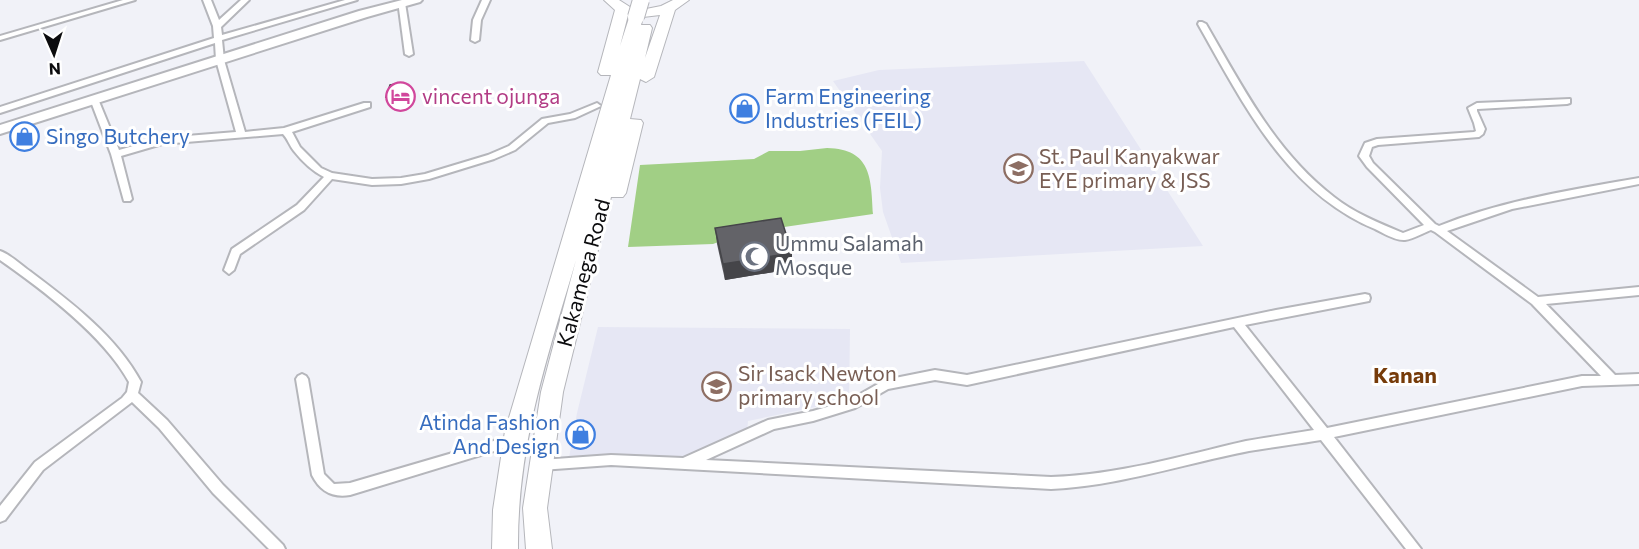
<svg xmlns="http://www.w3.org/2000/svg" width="1639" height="549" viewBox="0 0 1639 549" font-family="Commissioner,sans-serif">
	<rect width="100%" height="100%" fill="#f1f2f8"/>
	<g fill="#e6e7f4">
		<polygon points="1084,61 1203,246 901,263 883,212 880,188 882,151 833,81 879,70"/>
		<polygon points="598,327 850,329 849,400 748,421 747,432 681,459 569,458 577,413"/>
	</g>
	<path fill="#a1cf85" d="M827,148c45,1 44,31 46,66l-130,19 -30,11 -85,3 12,-82 114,-6 15,-8h31z"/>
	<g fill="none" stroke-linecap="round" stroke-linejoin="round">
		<defs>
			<g id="street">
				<polygon points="123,0 135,0 0,40 0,36"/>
				<path d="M203,0h8l8,20 22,-20h8l-28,27 1,8 123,-35h12l-135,40 2,20 21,72 39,-4 80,-25h6v4l-78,25 8,15 21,21 11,5 40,6 29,-1 24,-4 63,-19 21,-9 33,-27 28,-5 27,-11 4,3 -26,12 -27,5 -33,27 -21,9 -65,20 -28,5 -29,1 -40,-6 -28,31 -64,44 -6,16 -5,4 -5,-4 8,-21 65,-44 27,-28c-12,-6 -22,-16 -30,-26 -5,-6 -6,-12 -11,-17l-121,10 -41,12 11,43 -2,2h-6l-13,-47 -21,-55 4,-3 4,3 21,51 43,-12 74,-6 -20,-72 -1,-17 -215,70v-6l214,-69 -1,-12z"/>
				<polygon points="482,0 490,0 481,20 479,40 475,42 471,40 473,20"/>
				<polygon points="398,1 405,3 413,54 409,56 405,54"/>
				<path d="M1199,22h3l4,2c36,62 69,128 128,173 20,16 45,26 69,36l21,-8 -57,-58 -8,-11 6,-13 12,-4 97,-7 2,-1 -2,-8 -6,-15 9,-5 93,-4v4l-3,1 -89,5h-1v2l8,18 -2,5 -4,3 -101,8 -6,2 -3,9 4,7 62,61 4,2c65,-26 132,-36 200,-48v6l-127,25 -65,22 91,66 101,-10v8l-93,9 69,71 24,-1v10l-57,2 -248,51 87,112h-15l-85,-109c-24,4 -48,7 -72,11 -66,13 -131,35 -198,38l-440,-24 -70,5 -4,-1 -2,-4 2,-4 4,-1 70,-5 72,3 85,-38 45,-9 35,-10 37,-21 50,-10 32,5 309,-65 89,-16 4,1 1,3 -1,3 -124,24 82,103 255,-52h19l-69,-72 -97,-72 -4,-2c-8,3 -18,9 -26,10 -9,1 -22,-7 -30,-11 -89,-37 -132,-126 -177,-205zM1234,327l80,103c-23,4 -46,7 -68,11 -65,15 -129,34 -195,36l-345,-17 68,-31 39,-8 42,-13 33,-19 47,-9 32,5z"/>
				<path d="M0,251c11,4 21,14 31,21 40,30 86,65 110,110l-3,11 29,27 56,65 60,60 2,4h-16l-56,-56 -54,-65 -27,-26 -89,68 -38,50 -5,2v-16l35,-44 87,-64 5,-6 2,-10c-25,-46 -86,-92 -129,-122z"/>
				<path d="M302,374l4,2 2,3 16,95 10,10 16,-1 164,-48 4,1 2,4 -2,4 -4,1 -164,50c-18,3 -30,-4 -38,-20l-16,-96 2,-3z"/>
			</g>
			<polygon id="primary" points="402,0 422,0 420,2 367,17 0,134 0,125 359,11"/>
			<path id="highway" d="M604,0h15l11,7 16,2 15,-3 12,-6h16l-14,10 -21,67 -8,5 -6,-3 -10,40 11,1 2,3 -17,70 -3,4h-12l-48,195 -16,116 5,41h-26l-3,-41 18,-116 35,-132c-29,98 -59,185 -58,289h-26l1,-39 12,-79 106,-356h-10l-3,-3 17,-62zM628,15h2l-10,31zM660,15l-15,43 7,-30 -2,-3h-9l2,-8z"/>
		</defs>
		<use href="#street" stroke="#b5b6bb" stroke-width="4"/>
		<use href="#primary" stroke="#b5b6bb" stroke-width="4"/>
		<use href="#highway" stroke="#b5b6bb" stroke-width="2"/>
		<use href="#street" fill="#fff" fill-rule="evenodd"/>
		<use href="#primary" fill="#fff" fill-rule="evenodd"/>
		<use href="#highway" fill="#fff" fill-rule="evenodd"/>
		<defs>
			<polyline id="highway-bridge" points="636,17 641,0"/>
		</defs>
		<use href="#highway-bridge" stroke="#b5b6bb" stroke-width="18" stroke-linecap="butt"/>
		<use href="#highway-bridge" stroke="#fff" stroke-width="16"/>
	</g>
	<g fill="#555559">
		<polygon points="404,83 407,91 403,103 389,104 386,97"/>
		<polygon points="715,228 792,253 792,269 725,280 717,244"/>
	</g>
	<g fill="#454549">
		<polygon points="404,83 407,91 403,103 400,95"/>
		<polygon points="792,253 792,269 725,280 723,264"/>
	</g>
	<g fill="#636368" stroke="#454549" stroke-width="1.5">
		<polygon points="404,83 400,95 386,97 390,85"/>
		<polygon points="781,218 792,253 723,264 715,228"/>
	</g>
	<defs>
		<symbol id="hotel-ring" viewBox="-11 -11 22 22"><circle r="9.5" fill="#fff" stroke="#d1479c" stroke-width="1.5"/><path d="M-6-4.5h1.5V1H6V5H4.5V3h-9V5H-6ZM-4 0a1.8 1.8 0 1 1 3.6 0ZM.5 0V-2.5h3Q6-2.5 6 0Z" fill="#d1479c"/></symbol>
		<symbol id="shop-ring" viewBox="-11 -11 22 22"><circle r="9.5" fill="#fff" stroke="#3f7fe0" stroke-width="1.5"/><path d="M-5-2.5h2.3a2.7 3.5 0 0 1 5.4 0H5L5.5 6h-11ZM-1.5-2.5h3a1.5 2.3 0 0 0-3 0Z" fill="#3f7fe0"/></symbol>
		<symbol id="school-ring" viewBox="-11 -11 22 22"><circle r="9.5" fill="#fff" stroke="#8d6e63" stroke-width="1.5"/><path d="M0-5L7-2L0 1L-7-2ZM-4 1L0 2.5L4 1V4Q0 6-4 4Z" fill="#8d6e63"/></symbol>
		<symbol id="mosque-ring" viewBox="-11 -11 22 22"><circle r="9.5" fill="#fff" stroke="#6b7280" stroke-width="1.5"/><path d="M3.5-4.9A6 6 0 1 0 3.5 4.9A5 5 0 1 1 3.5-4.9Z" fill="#6b7280"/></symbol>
	</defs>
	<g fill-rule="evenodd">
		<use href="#hotel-ring" x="384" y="80" width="33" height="33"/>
		<use href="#shop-ring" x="728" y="92" width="33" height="33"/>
		<use href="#shop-ring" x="8" y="120" width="33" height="33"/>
		<use href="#school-ring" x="1002" y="152" width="33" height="33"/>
		<use href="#mosque-ring" x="738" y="240" width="33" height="33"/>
		<use href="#school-ring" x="700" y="370" width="33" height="33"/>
		<use href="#shop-ring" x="564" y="418" width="33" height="33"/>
	</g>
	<g text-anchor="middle" stroke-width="6" stroke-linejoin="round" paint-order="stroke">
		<g font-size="21" fill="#b23c85" stroke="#fff" text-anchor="start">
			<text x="422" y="104">vincent ojunga</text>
		</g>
		<g font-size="21" fill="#366cbe" stroke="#fff" text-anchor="start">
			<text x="765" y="104">Farm Engineering<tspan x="765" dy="24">Industries (FEIL)</tspan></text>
			<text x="46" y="144">Singo Butchery</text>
			<text x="560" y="430" text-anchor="end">Atinda Fashion<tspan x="560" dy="24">And Design</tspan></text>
		</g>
		<g font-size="21" fill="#785e54" stroke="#fff" text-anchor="start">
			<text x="1039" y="164">St. Paul Kanyakwar<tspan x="1039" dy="24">EYE primary &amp; JSS</tspan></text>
			<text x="738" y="381">Sir Isack Newton<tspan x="738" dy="24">primary school</tspan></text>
		</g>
		<g font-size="21" fill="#5b616d" stroke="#fff" text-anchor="start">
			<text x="775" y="251">Ummu Salamah<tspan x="775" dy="24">Mosque</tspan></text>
		</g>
		<g font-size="21" fill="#0c0c0e" stroke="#fff">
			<text transform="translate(584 273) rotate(-75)" y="7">Kakamega Road</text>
		</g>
		<g font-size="22" font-weight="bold" fill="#763b09" stroke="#fff">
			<text x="1405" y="383">Kanan</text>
		</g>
	</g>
	<g transform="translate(54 54) rotate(177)" stroke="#ffffff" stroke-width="4.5" paint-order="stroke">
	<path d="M0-4.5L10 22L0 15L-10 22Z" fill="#0c0c0e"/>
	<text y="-9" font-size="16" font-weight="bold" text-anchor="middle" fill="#0c0c0e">N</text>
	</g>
</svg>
